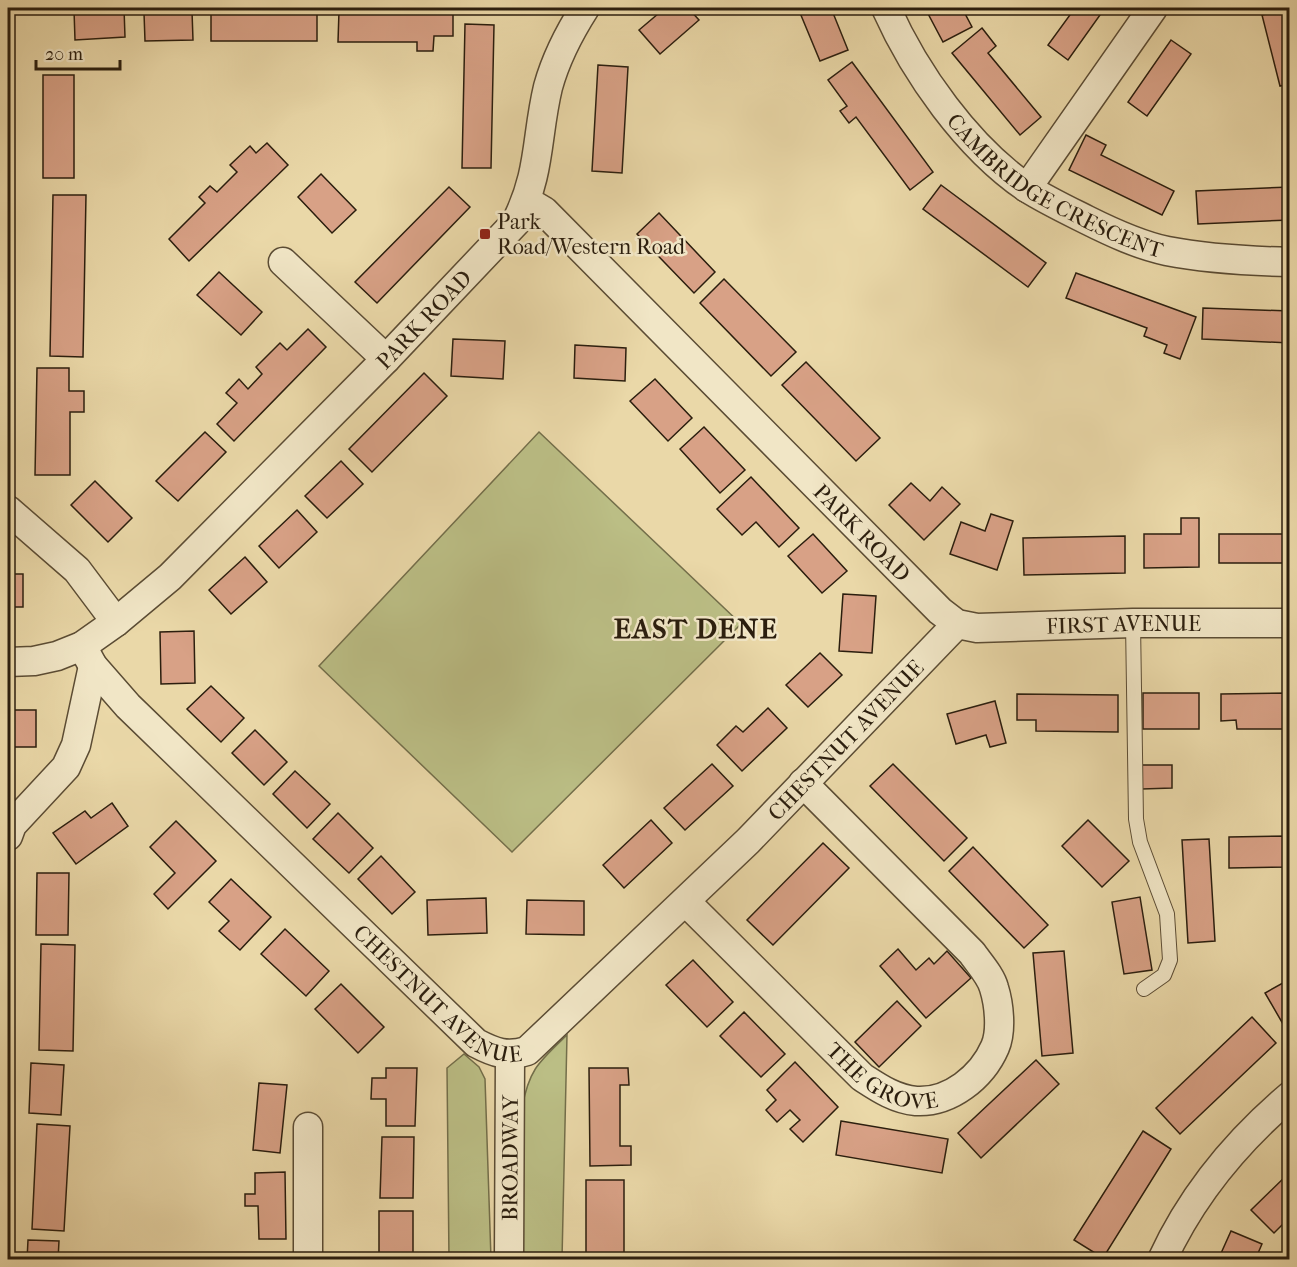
<svg xmlns="http://www.w3.org/2000/svg" width="1297" height="1267" viewBox="0 0 1297 1267" font-family="'IM FELL French Canon',serif">
	<rect width="100%" height="100%" fill="#ead8a8"/>
	<filter id="stains"><feTurbulence type="fractalNoise" baseFrequency=".00333" numOctaves="4"/><feColorMatrix values="0 0 0 0 .2 0 0 0 0 .09 0 0 0 0 .02 0 0 0 .5 -.17"/></filter>
	<radialGradient id="worn" r=".72"><stop offset=".6" stop-color="#630" stop-opacity="0"/><stop offset="1" stop-color="#630" stop-opacity=".3"/></radialGradient>
	<g fill="#bbbe85" stroke="#736e4a" stroke-width="1.5">
		<polygon points="539,432 741,624 512,852 319,666"/>
		<path d="M567,1035l-5,224 -41,1 1,-152c7,-39 17,-46 45,-73z"/>
		<polygon points="464,1054 479,1067 485,1079 491,1259 449,1259 447,1068"/>
	</g>
	<g fill="#d8a186" stroke="#2b1e0e" stroke-width="1.5">
		<polygon points="124,8 125,37 75,40 74,10"/>
		<polygon points="665,8 688,8 699,20 660,54 639,30"/>
		<polygon points="798,8 831,8 848,50 820,61"/>
		<polygon points="925,8 962,8 972,27 943,42"/>
		<polygon points="1075,8 1105,8 1068,60 1048,45"/>
		<polygon points="1287,9 1290,84 1280,86 1262,15"/>
		<polygon points="211,10 317,11 317,41 211,41"/>
		<polygon points="192,11 193,40 145,41 144,13"/>
		<polygon points="339,11 453,11 453,36 434,36 433,51 417,51 417,42 338,42"/>
		<polygon points="465,24 494,25 491,168 462,168"/>
		<polygon points="982,28 996,46 988,53 1041,117 1020,135 952,53"/>
		<polygon points="1171,40 1191,54 1147,116 1128,102"/>
		<polygon points="852,62 933,172 910,190 856,117 849,123 840,111 847,106 828,80"/>
		<polygon points="598,65 628,67 622,173 592,171"/>
		<rect x="43" y="75" width="31" height="103"/>
		<polygon points="1086,135 1106,145 1101,155 1174,191 1162,215 1069,170"/>
		<polygon points="267,143 288,165 189,261 169,239 205,203 199,197 210,186 217,192 237,172 230,165 250,146 256,153"/>
		<polygon points="321,174 356,210 332,233 298,197"/>
		<polygon points="941,185 1046,263 1028,287 923,209"/>
		<polygon points="449,187 470,207 377,303 355,282"/>
		<polygon points="1290,187 1290,220 1198,224 1196,191"/>
		<polygon points="53,195 86,195 83,357 50,356"/>
		<polygon points="659,213 715,272 694,293 637,234"/>
		<polygon points="219,272 262,312 241,335 197,295"/>
		<polygon points="1076,273 1196,317 1180,359 1164,353 1167,345 1144,336 1147,328 1066,298"/>
		<polygon points="724,279 796,352 771,376 700,303"/>
		<polygon points="1203,308 1290,311 1290,343 1202,339"/>
		<polygon points="308,329 326,347 234,441 217,424 237,403 226,393 239,379 248,389 262,374 256,367 280,343 287,350"/>
		<polygon points="453,339 505,341 503,379 451,376"/>
		<polygon points="575,345 626,348 625,381 574,378"/>
		<polygon points="806,362 880,438 856,461 782,385"/>
		<polygon points="37,368 69,368 69,391 84,391 84,412 70,412 70,475 35,475"/>
		<polygon points="424,373 447,396 372,472 349,449"/>
		<polygon points="655,379 692,418 668,441 630,401"/>
		<polygon points="704,427 745,470 720,493 680,449"/>
		<polygon points="205,432 226,452 178,501 156,481"/>
		<polygon points="341,461 363,484 327,518 305,496"/>
		<polygon points="751,477 799,528 779,547 756,522 742,535 717,509"/>
		<polygon points="95,481 132,518 108,542 71,505"/>
		<polygon points="911,483 930,501 942,487 960,504 924,540 889,505"/>
		<polygon points="297,510 317,532 279,568 259,546"/>
		<polygon points="991,514 1013,521 997,570 950,554 961,522 985,531"/>
		<polygon points="1181,518 1199,518 1199,567 1144,568 1144,534 1181,534"/>
		<polygon points="813,534 847,571 822,593 788,556"/>
		<rect x="1219" y="534" width="71" height="29"/>
		<polygon points="1125,536 1125,573 1024,575 1023,538"/>
		<polygon points="245,557 267,582 231,614 209,590"/>
		<rect x="8" y="574" width="15" height="33"/>
		<polygon points="843,594 876,596 872,653 839,651"/>
		<polygon points="194,631 195,683 161,684 160,632"/>
		<polygon points="820,653 842,675 808,707 786,685"/>
		<polygon points="211,686 244,718 221,742 187,709"/>
		<rect x="1143" y="693" width="56" height="36"/>
		<polygon points="1290,693 1290,729 1237,729 1236,720 1221,721 1221,694"/>
		<polygon points="1017,694 1118,695 1118,732 1036,731 1036,720 1017,720"/>
		<polygon points="995,701 1006,743 990,747 986,735 956,744 947,714"/>
		<polygon points="768,708 787,728 742,771 717,745 736,726 743,732"/>
		<rect x="8" y="710" width="28" height="37"/>
		<polygon points="255,730 287,762 264,785 232,753"/>
		<polygon points="712,764 733,786 685,830 664,808"/>
		<polygon points="893,764 967,838 944,861 870,786"/>
		<polygon points="1142,765 1172,765 1172,788 1142,789"/>
		<polygon points="295,771 330,804 307,828 273,794"/>
		<polygon points="112,803 128,826 76,864 53,833 85,811 91,818"/>
		<polygon points="338,813 373,848 349,873 313,839"/>
		<polygon points="651,820 672,843 624,888 603,865"/>
		<polygon points="1088,820 1129,861 1102,887 1062,846"/>
		<polygon points="176,821 216,861 168,909 154,894 175,873 150,847"/>
		<polygon points="1290,836 1290,867 1229,868 1229,837"/>
		<polygon points="1209,839 1215,941 1188,943 1182,840"/>
		<polygon points="823,843 849,868 773,945 747,920"/>
		<polygon points="973,847 1048,925 1024,948 949,871"/>
		<polygon points="381,856 415,892 392,914 358,879"/>
		<polygon points="37,873 69,873 68,935 36,935"/>
		<polygon points="231,879 271,917 240,950 219,931 229,921 209,902"/>
		<polygon points="1140,897 1152,970 1124,974 1112,902"/>
		<polygon points="486,898 487,933 428,935 427,900"/>
		<polygon points="527,900 584,901 584,935 526,934"/>
		<polygon points="285,929 329,971 306,996 261,954"/>
		<polygon points="41,944 75,945 73,1051 39,1050"/>
		<polygon points="898,949 916,970 929,958 934,964 947,951 971,978 926,1018 880,966"/>
		<polygon points="1064,951 1073,1053 1042,1056 1033,953"/>
		<polygon points="693,960 733,1002 707,1027 666,985"/>
		<polygon points="1290,979 1290,1021 1283,1024 1265,993"/>
		<polygon points="341,984 384,1027 358,1053 315,1009"/>
		<polygon points="897,1001 921,1026 879,1067 855,1042"/>
		<polygon points="744,1012 785,1054 761,1077 720,1036"/>
		<polygon points="1252,1017 1276,1043 1180,1134 1156,1108"/>
		<polygon points="1036,1060 1059,1084 981,1158 958,1133"/>
		<polygon points="795,1062 838,1107 803,1142 790,1129 800,1120 790,1110 777,1122 766,1110 776,1100 767,1090"/>
		<polygon points="31,1063 64,1065 61,1115 29,1113"/>
		<polygon points="386,1068 417,1068 415,1126 386,1126 386,1099 371,1099 372,1078 386,1078"/>
		<polygon points="589,1068 628,1068 629,1085 620,1085 620,1146 631,1146 631,1165 590,1166"/>
		<polygon points="259,1083 287,1085 280,1153 253,1150"/>
		<polygon points="841,1121 948,1139 942,1173 836,1155"/>
		<polygon points="37,1124 70,1126 64,1231 32,1229"/>
		<polygon points="1143,1131 1171,1149 1103,1258 1074,1240"/>
		<polygon points="382,1137 414,1137 413,1198 380,1198"/>
		<polygon points="285,1172 286,1239 259,1239 258,1206 245,1206 245,1194 255,1194 255,1173"/>
		<polygon points="1290,1172 1290,1217 1274,1233 1251,1210"/>
		<rect x="586" y="1180" width="38" height="80"/>
		<rect x="379" y="1211" width="34" height="49"/>
		<polygon points="1231,1231 1262,1244 1255,1260 1218,1260"/>
		<polygon points="28,1240 59,1241 58,1260 27,1260"/>
		<rect x="796" y="1253" width="57" height="7"/>
	</g>
	<g fill="none" stroke-linecap="round" stroke-linejoin="round">
		<defs>
			<polyline id="lane" points="1133,623 1136,819 1140,842 1167,914 1170,960 1164,975 1144,989"/>
			<g id="street">
				<path id="s1" d="M886,8c29,65 81,139 141,180 19,12 40,22 60,32 26,13 52,25 80,31 41,8 82,10 123,11"/>
				<polyline points="1027,188 1153,8"/>
				<path id="s2" d="M527,201l17,10 396,400 17,13 20,4 156,-5h157"/>
				<polyline points="283,262 386,359"/>
				<polyline points="8,510 77,570 116,622"/>
				<path id="s3" d="M82,646l11,20 35,40 348,337c19,10 31,14 51,8l221,-210 209,-217"/>
				<path id="s4" d="M8,662l26,-1 23,-5 25,-10 34,-24 54,-45 216,-218 130,-137c25,-49 20,-85 32,-135 8,-29 21,-54 37,-79"/>
				<polyline points="8,836 12,825 66,767 76,745 93,666"/>
				<path id="s5" d="M686,902l176,175c17,11 33,22 54,24 34,2 66,-24 79,-54 7,-16 4,-43 -1,-59 -3,-12 -15,-25 -22,-35l-169,-170"/>
				<polyline points="308,1127 308,1260"/>
				<path id="s6" d="M509,1260l1,-204"/>
				<path d="M1162,1260c29,-63 75,-119 128,-164"/>
			</g>
		</defs>
		<use href="#lane" stroke="#5b4c34" stroke-width="16"/>
		<use href="#street" stroke="#5b4c34" stroke-width="31"/>
		<use href="#lane" stroke="#f1e6c6" stroke-width="14"/>
		<use href="#street" stroke="#f1e6c6" stroke-width="28"/>
	</g>
	<rect fill="#8f2418" stroke="#f1e6c6" stroke-width="2" x="479" y="228" width="12" height="12" rx="3"/>
	<g text-anchor="middle" stroke-width="5" stroke-linejoin="round" paint-order="stroke">
		<g font-size="22" fill="#2b1e0e" stroke="#f1e6c6">
			<text dy="8" stroke="none"><textPath href="#s1" startOffset="254">CAMBRIDGE CRESCENT</textPath></text>
			<text dy="8" stroke="none"><textPath href="#s4" startOffset="550">PARK ROAD</textPath></text>
			<text dy="8" stroke="none"><textPath href="#s2" startOffset="472">PARK ROAD</textPath></text>
			<text dy="8" stroke="none"><textPath href="#s2" startOffset="771">FIRST AVENUE</textPath></text>
			<text dy="8" stroke="none"><textPath href="#s3" startOffset="1059">CHESTNUT AVENUE</textPath></text>
			<text dy="8" stroke="none"><textPath href="#s3" startOffset="502">CHESTNUT AVENUE</textPath></text>
			<text dy="8" stroke="none"><textPath href="#s5" startOffset="267">THE GROVE</textPath></text>
			<text dy="8" stroke="none"><textPath href="#s6" startOffset="102">BROADWAY</textPath></text>
		</g>
		<g font-size="22" fill="#2b1e0e" stroke="#f1e6c6" text-anchor="start">
			<text x="497" y="229">Park<tspan x="497" dy="25">Road/Western Road</tspan></text>
		</g>
		<g font-size="28" font-weight="bold" letter-spacing="1.5" fill="#2b1e0e" stroke="#f1e6c6">
			<text x="696" y="638">EAST DENE</text>
		</g>
	</g>
	<rect width="1297" height="1267" fill="none" stroke="#ead8a8" stroke-width="30"/>
	<rect x="9" y="9" width="1279" height="1249" fill="none" stroke="#2b1e0e" stroke-width="3"/>
	<rect x="15" y="15" width="1267" height="1237" fill="none" stroke="#2b1e0e" stroke-width="1.5"/>
	<path d="M36 60v9h84v-9" fill="none" stroke="#2b1e0e" stroke-width="3"/>
	<text x="45" y="60" font-size="18" fill="#2b1e0e" stroke="#f1e6c6" stroke-width="4.5" paint-order="stroke">20 m</text>
	<rect width="100%" height="100%" filter="url(#stains)"/>
	<rect width="100%" height="100%" fill="url(#worn)"/>
</svg>
